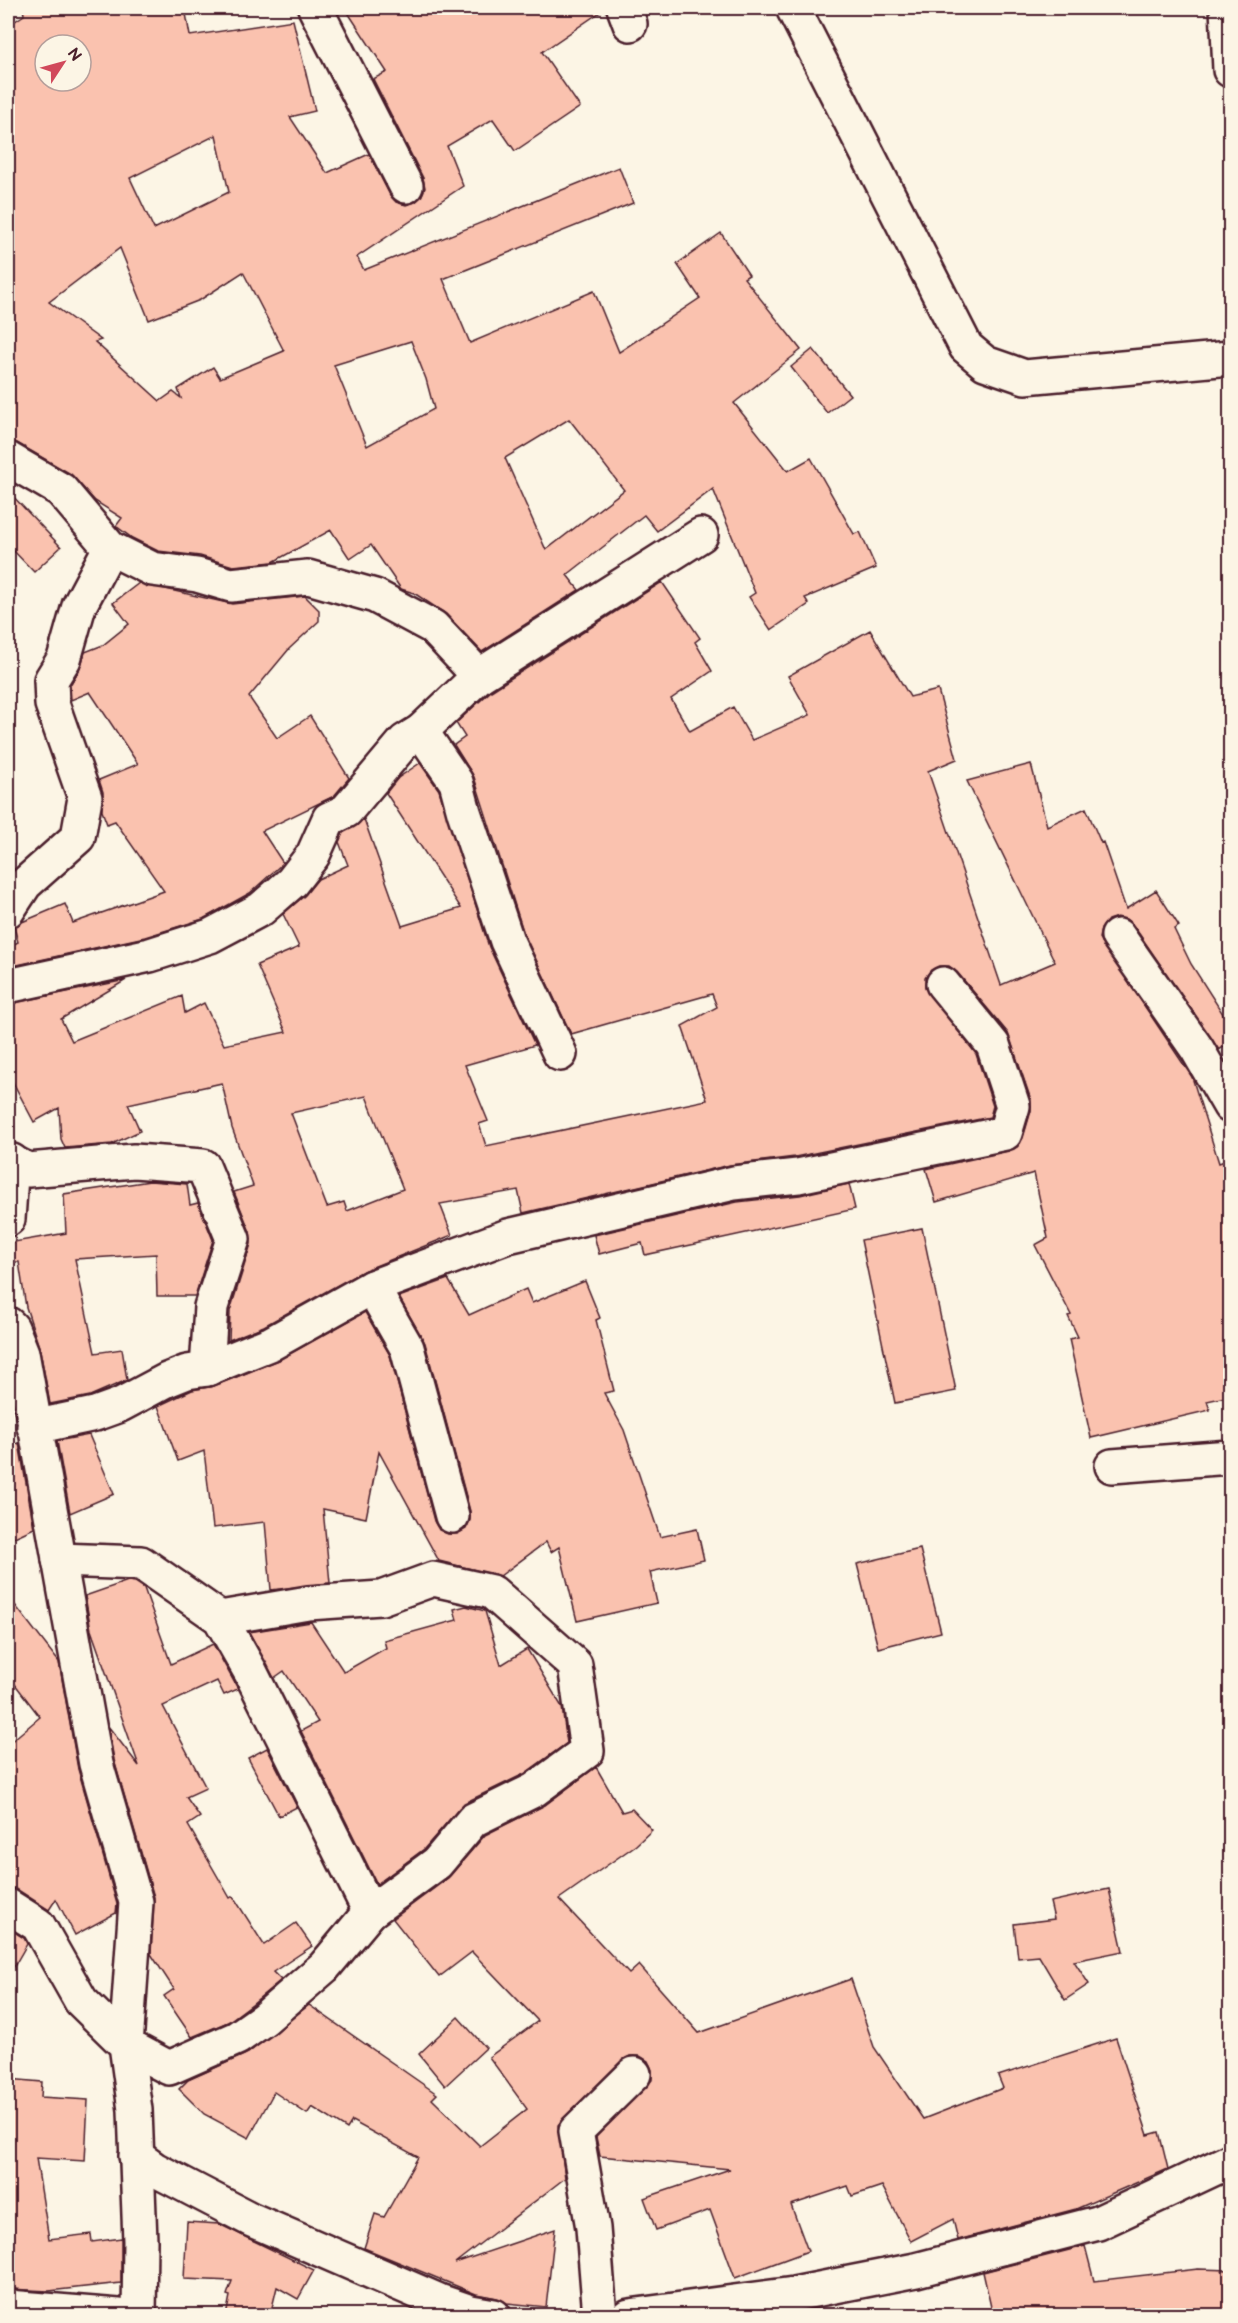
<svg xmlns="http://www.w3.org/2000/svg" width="1238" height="2323" viewBox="0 0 1238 2323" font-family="'Balsamiq Sans',sans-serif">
	<rect width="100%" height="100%" fill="#fcf5e5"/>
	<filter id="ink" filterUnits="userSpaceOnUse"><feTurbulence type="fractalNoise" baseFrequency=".0167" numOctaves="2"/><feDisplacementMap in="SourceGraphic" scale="12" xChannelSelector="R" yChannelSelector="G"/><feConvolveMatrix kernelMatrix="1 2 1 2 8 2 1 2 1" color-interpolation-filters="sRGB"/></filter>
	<g filter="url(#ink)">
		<g fill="#fac2af" stroke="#4a1f2b" stroke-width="1.5" fill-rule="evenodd">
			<path d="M23,8h162l5,28 103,-16 22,91 -25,6 37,56 42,-19 21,41 6,7 10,3 9,-3 6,-5 4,-9 -2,-10 -50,-99 14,-7 -42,-64h261l-64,44 38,55 -65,44 -22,-32 -46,27 16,40 -106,71 7,13 255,-103 14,36 -190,76 27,64 124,-52 25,61 81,-54 -23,-34 44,-31 28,42 -5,3 57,72 -67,53 54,68 23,-13 43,76 6,-2 16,36 -71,30 4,6 -38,26 -22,-33 6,-4 -42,-104 -56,42 -13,-16 -77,60 12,15 -97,62 -36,-38 -32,-21 -13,-4 -30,-44 -21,14 -19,-29 -58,32 -40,4 -33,-10 -42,-5 -26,-13 -16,-12 6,-8 -27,-17 -24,-27 -54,-31 -9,-3v-414l16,-11zM45,45h36v36h-36zM216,135l13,57 -75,37 -24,-51zM120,248l29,72 51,-20 43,-28 41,79 -64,27 -7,-11 -35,22 3,9 -8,-6 -13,9 -65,-59 6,-2 -52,-38zM411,341l15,38 8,30 -67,37 -33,-81zM569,419l55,71 -78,60 -41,-92z"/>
			<polygon points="813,349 850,395 827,413 791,367"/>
			<polygon points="8,491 61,547 34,572 8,545"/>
			<path d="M662,582l38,56 -5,4 17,29 -41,28 19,32 43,-24 19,33 58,-25 -22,-39 82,-46 40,67 28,-7 19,69 -29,12 73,214 54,-23 -88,-181 64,-17 16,62 39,-18 15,35 2,-1 23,67 30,-19 23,36 -5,3 17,35 39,61v18l-11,7 -86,-125 -7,-6 -9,-2 -9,3 -7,9 -2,9 93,139 27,86 11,-4v237l-23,5 3,9 -119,28 -22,-99 9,-2 -10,-21 3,-1 -36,-70 13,-7 -14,-65 -98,29 -10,-33 83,-18 8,-4 6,-9 8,-27v-11l-23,-67 -51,-61 -8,-6h-10l-8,4 -6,8v10l51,66 17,52 -3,11 -195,40 -65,8 -207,48 -5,-23 -78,14 12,31 -89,36 -99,55 -35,14 1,-29 21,-67 -1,-12 -16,-40 19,-6 -21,-58 -10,-45 -94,21 12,27 -28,13 -47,4 -4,-9 -2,-31 -25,14 -26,-49v-69l118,-24 -65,39 11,22 110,-45 3,17 19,-10 20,42 62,-13 -29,-67 42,-18 -16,-33 21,-18 14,-17 30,-14 -9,-23 4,-9 21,-14 38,107 59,-18 -75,-115 12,-15 22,-15 19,27 50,157 46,98 -70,20 23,56 -9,3 7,22 221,-46 -25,-74 35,-19 -5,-13 -141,40 -47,-100 -50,-157 -20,-32 11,-8 -9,-14 35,-32zM366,1096l37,93 -56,22 -3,-9 -17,5 -36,-94z"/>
			<polygon points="139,583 232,604 305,596 319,610 319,621 289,649 249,697 277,738 310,716 349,778 334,796 262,831 283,863 250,893 203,919 145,937 8,967 8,947 18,942 14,927 22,922 65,904 73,923 164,891 115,821 107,824 102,811 103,792 99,780 138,764 90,692 71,700 70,685 80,669 85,652 103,645 129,624 113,603"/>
			<polygon points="150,1181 187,1184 190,1205 198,1203 213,1240 195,1296 157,1296 156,1254 75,1259 95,1353 122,1349 127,1380 90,1396 50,1404 40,1350 26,1307 19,1262 10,1262 8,1243 66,1233 64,1194"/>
			<polygon points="849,1184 855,1209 645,1255 642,1243 599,1254 594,1235 737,1202 800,1195"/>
			<polygon points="922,1228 956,1391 895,1403 861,1240"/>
			<polygon points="448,1279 469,1315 526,1289 532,1303 585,1281 600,1318 596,1320 614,1391 604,1393 624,1430 660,1537 697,1529 704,1560 650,1572 657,1603 577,1621 559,1547 551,1552 546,1542 500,1576 439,1561 379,1452 366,1518 323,1509 330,1583 271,1590 265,1522 213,1528 204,1451 178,1461 158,1406 192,1390 214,1386 279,1360 365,1312 390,1355 434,1521 439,1530 448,1534 457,1534 466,1529 470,1520 470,1511 425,1343 399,1297"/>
			<polygon points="89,1435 114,1494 70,1513 57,1441"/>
			<polygon points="19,1443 34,1528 8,1540 8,1447"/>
			<polygon points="920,1549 941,1632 878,1648 857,1564"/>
			<polygon points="128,1581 135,1582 144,1588 171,1664 213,1644 238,1689 224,1695 217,1681 163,1706 206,1788 186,1797 200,1817 188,1825 230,1898 233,1896 264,1945 296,1923 312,1946 273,1972 281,1980 252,2004 228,2022 192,2037 164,1996 174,1989 151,1954 154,1897 114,1760 108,1726 139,1766 91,1630 85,1596"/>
			<polygon points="8,1596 59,1662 78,1769 117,1904 116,1913 75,1935 56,1899 49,1910 18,1890 8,1887 8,1744 40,1717 8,1675"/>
			<polygon points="466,1606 485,1611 501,1665 527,1649 562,1707 567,1743 524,1774 464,1803 424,1849 377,1884 301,1731 318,1722 284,1671 274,1678 249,1632 311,1622 344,1672 386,1648 384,1640 457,1620 454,1609"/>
			<polygon points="267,1748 297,1807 279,1816 248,1758"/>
			<polygon points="596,1767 622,1812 632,1809 652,1830 636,1845 559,1899 629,1974 639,1965 699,2033 851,1979 874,2047 923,2119 1003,2088 998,2076 1116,2038 1148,2135 1159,2132 1168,2169 1076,2209 958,2240 953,2219 911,2241 882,2186 852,2196 848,2186 791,2205 808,2251 735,2278 710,2210 656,2230 644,2198 730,2169 600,2156 596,2137 652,2080 652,2070 648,2061 640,2056 630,2056 621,2061 558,2125 565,2178 455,2263 555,2229 546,2307 507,2303 497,2298 476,2294 364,2248 375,2214 384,2217 418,2157 352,2121 347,2129 312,2107 307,2114 274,2092 249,2138 204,2114 179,2089 188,2080 248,2053 309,2005 437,2094 432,2099 480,2146 527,2109 489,2057 538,2021 472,1952 439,1977 393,1919 448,1878 485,1835 545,1805"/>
			<polygon points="1109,1889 1123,1951 1074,1961 1089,1984 1065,2000 1039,1956 1018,1958 1014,1924 1054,1919 1050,1902"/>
			<polygon points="8,1928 24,1938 27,1944 8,1977"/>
			<polygon points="458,2017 486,2048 445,2086 419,2054"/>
			<polygon points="8,2079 42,2082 41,2097 88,2100 85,2161 36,2158 49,2239 91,2234 92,2242 121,2238 121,2283 49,2291 8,2289"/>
			<polygon points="187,2222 219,2224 314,2270 298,2299 277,2287 270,2316 226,2316 230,2296 227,2295 232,2281 184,2279"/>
			<polygon points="1085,2246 1094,2281 1198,2269 1230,2270 1230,2316 993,2316 983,2272"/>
		</g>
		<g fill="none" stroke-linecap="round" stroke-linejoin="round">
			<defs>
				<g id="minor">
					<polyline points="315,8 406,186"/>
					<polyline points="624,8 630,24"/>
					<polyline points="793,8 966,347 985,363 1025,377 1230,358"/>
					<polyline points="1227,8 1230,70"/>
					<polyline points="8,459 61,490 110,548 152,569 197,575 231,585 308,577 375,596 433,627 479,676"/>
					<polyline points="421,731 456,782 464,812 507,941 560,1054"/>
					<polyline points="8,910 25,884 78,837 85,798 52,704 51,680 64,659 79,606 110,548"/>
					<polyline points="1118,936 1197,1049 1230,1106"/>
					<polyline points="8,986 150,955 210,936 261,909 292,882 313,855 329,819 346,811 405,741 421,731 479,676 701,535"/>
					<polyline points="8,1160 28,1170 134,1161 203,1166 233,1239 211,1307 207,1369"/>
					<polyline points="8,1219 12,1161"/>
					<polyline points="372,1287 407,1348 452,1516"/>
					<polyline points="8,1324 12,1328 22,1353 96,1764 136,1902 126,2045 169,2068 237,2038 264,2019 324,1967 370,1912 437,1863 473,1820 534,1790 587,1751 575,1665 492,1592 433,1579 381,1598 308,1603 220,1618"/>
					<polyline points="34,1427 95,1414 120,1405 167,1380 187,1372 207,1369 272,1343 372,1287 508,1236 734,1183 798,1176 1005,1133 1013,1106 993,1045 943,984"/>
					<polyline points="1112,1466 1230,1457"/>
					<polyline points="59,1560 141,1563 220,1618 250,1671 370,1912"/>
					<polyline points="8,1906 38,1925 81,2001 126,2045 135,2110 140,2241 139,2316"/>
					<polyline points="136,2156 154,2169 252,2220 439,2301 471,2312 494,2316"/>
					<polyline points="8,2307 119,2316"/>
					<polyline points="600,2316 593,2228 576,2131 634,2074"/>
					<polyline points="629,2316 794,2294 916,2270 1098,2223 1230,2161"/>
				</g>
			</defs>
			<use href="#minor" stroke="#4a1f2b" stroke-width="38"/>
			<use href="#minor" stroke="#fcf5e5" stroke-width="33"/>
		</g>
	</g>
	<rect width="1238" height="2323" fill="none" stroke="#fcf5e5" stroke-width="30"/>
	<rect x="15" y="15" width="1208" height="2293" fill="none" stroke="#4a1f2b" stroke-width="2" filter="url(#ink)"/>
	<g transform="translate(63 63) rotate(54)"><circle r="28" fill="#fcf5e5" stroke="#b59f9b" stroke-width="1.5"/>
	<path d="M0-4.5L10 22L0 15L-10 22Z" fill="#d1495b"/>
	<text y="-9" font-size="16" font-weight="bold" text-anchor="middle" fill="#4a1f2b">N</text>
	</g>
</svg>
